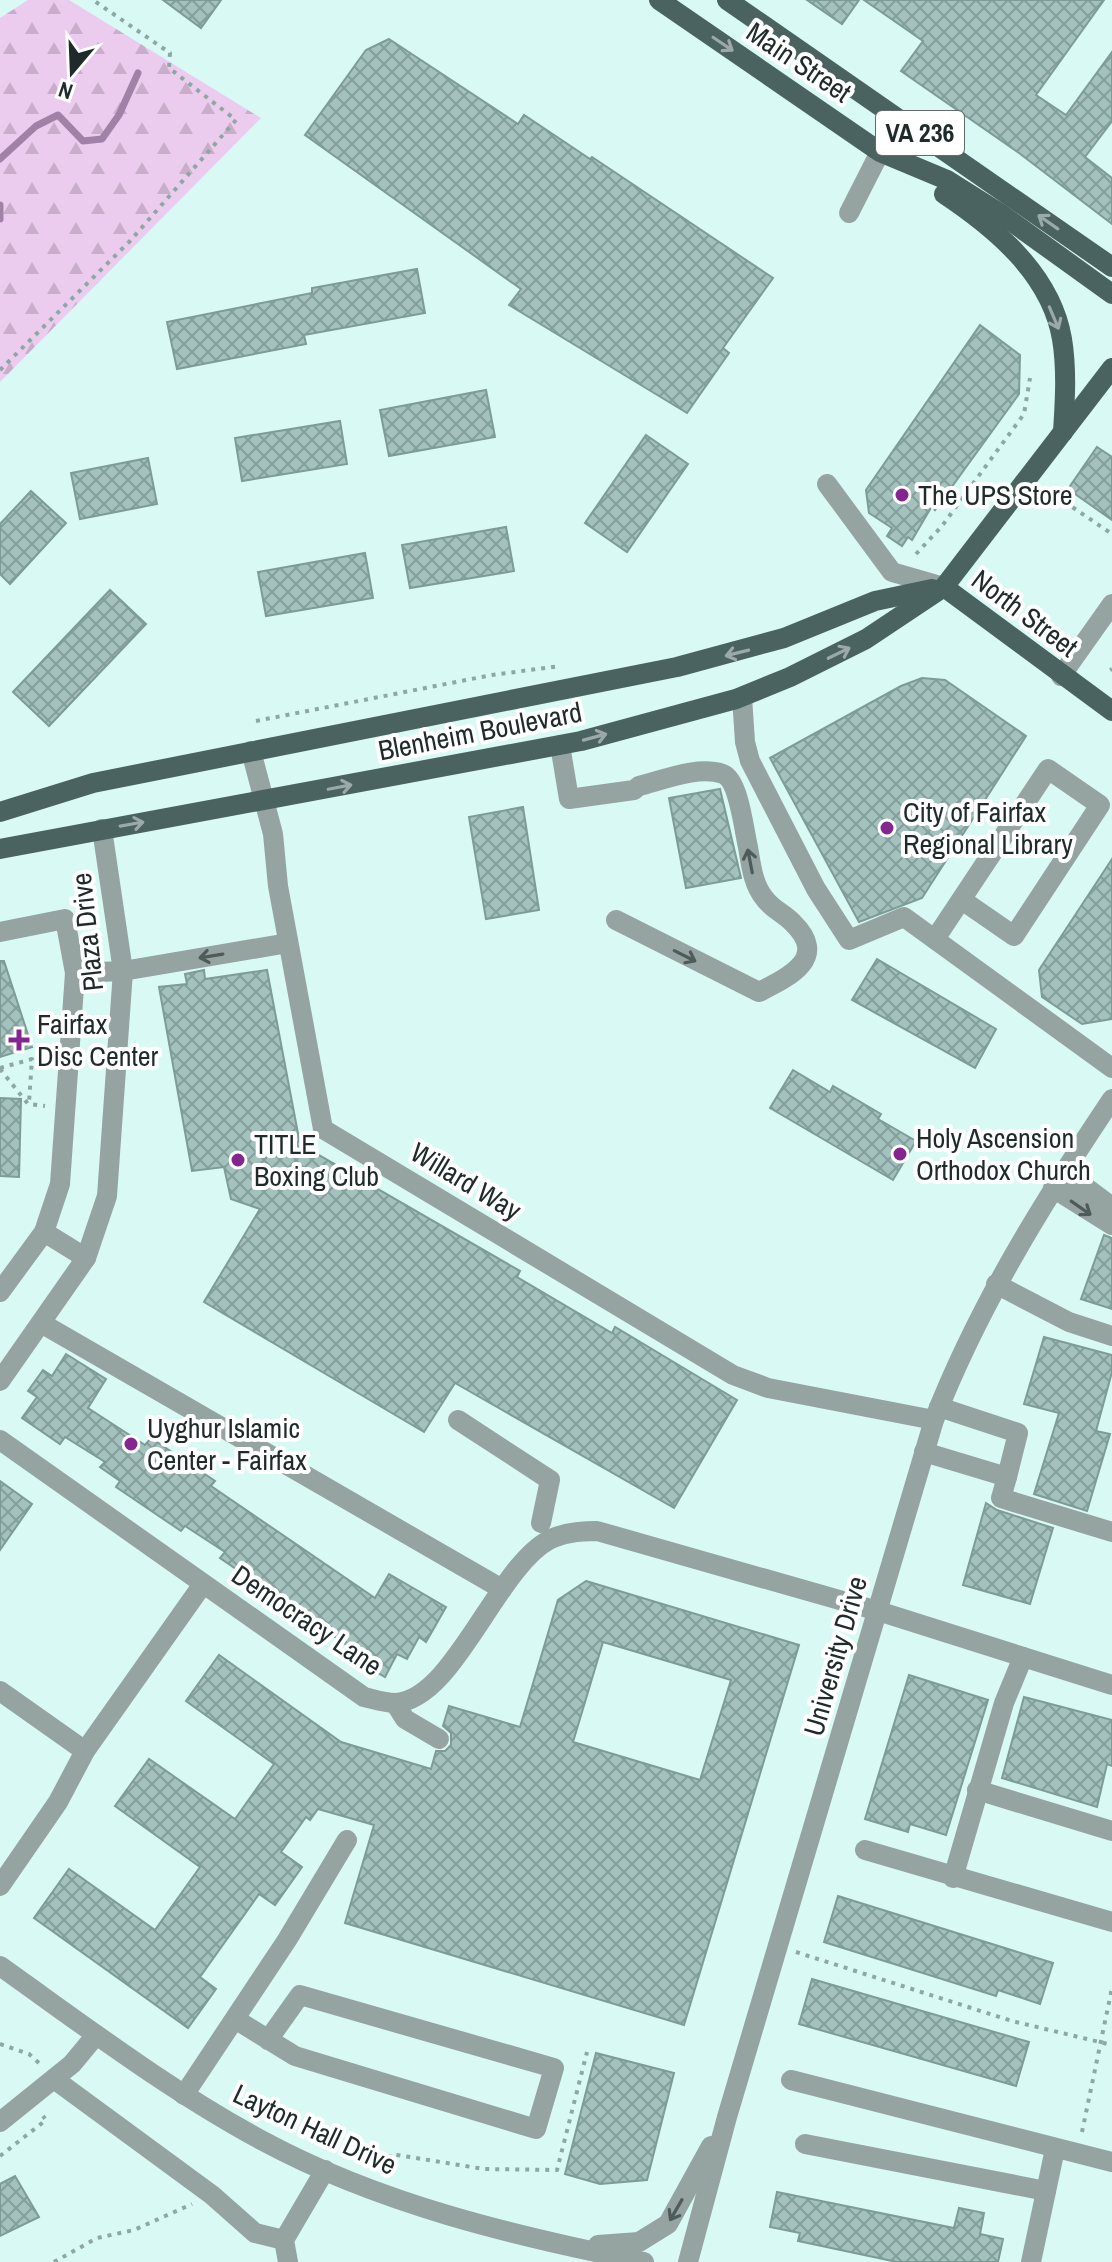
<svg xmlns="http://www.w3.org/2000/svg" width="1112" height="2262" viewBox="0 0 1112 2262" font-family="'Archivo Narrow',sans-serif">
	<defs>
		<pattern id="forest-firs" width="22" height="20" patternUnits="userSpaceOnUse" patternTransform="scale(2)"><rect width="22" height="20" fill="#ebcbee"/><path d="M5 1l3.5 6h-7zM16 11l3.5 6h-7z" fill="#c9aecc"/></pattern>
		<pattern id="building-cross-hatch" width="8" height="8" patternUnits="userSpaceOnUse" patternTransform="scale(2)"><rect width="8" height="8" fill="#a3c2be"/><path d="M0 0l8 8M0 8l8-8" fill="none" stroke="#849e9b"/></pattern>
	</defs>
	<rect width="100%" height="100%" fill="#d9f9f5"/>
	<polygon fill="url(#forest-firs)" points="28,0 69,0 261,118 0,382 0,18"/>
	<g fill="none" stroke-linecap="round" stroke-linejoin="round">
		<g stroke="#a082a7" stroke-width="7">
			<polyline points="0,159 36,126 58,115 83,141 102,139 119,115 138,73"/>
			<polyline points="0,205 0,219"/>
		</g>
	</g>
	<g fill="url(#building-cross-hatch)" stroke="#7d9b97" stroke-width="2" fill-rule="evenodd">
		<polygon points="163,0 221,0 201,28"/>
		<polygon points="807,0 859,0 842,24"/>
		<polygon points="864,0 1104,0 1036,95 1066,115 1112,52 1112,121 1085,157 1112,178 1112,224 1019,153 901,71 923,41"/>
		<polygon points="389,39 518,124 524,115 590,159 592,157 773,278 723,348 729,353 687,413 509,305 521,289 305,135 366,50"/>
		<polygon points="417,269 425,313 304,335 306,344 177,369 167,322 312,293 312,288"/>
		<polygon points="980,325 1020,355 1019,394 935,510 932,506 912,540 908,537 902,546 887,536 892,528 869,513 866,490"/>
		<polygon points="486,390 495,437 389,456 380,410"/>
		<polygon points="340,421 347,464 242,481 235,438"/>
		<polygon points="646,435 688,464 627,552 585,523"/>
		<polygon points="1097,447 1112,457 1112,520 1068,489"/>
		<polygon points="148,458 157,504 80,519 71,473"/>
		<polygon points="31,491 66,523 10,584 0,574 0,524"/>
		<polygon points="506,527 514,571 410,588 402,545"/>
		<polygon points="365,553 373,598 266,616 258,572"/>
		<polygon points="110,590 146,624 49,726 13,692"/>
		<polygon points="922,678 945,680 1026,736 922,898 859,922 770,758 901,686"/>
		<polygon points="720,789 741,878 686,888 669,798"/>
		<polygon points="523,807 539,910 486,919 469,817"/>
		<polygon points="1112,859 1112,1019 1082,1024 1042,997 1039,970"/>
		<polygon points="877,959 996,1029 975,1068 852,1000"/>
		<polygon points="0,961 4,961 32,1047 0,1057"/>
		<polygon points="204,970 205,979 267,970 300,1144 520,1271 517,1277 612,1333 615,1327 737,1400 674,1508 455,1383 424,1432 204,1302 260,1209 231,1199 224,1167 192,1171 159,987 187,984 185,974"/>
		<polygon points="793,1070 830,1092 833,1086 881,1114 878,1119 916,1141 893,1180 770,1108"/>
		<polygon points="0,1098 21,1099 19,1177 0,1176"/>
		<polygon points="1104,1235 1112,1238 1112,1309 1081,1299"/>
		<polygon points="1044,1337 1112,1355 1112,1372 1096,1431 1110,1434 1087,1511 1034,1494 1059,1413 1024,1404"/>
		<polygon points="66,1354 106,1379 88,1408 145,1445 151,1438 215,1481 211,1486 375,1598 389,1574 446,1607 426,1642 419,1637 407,1659 397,1654 385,1677 344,1653 348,1646 220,1558 225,1552 185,1526 181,1531 116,1487 120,1481 100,1467 105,1462 65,1437 60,1444 22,1418 37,1397 28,1391 43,1370 52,1376"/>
		<polygon points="0,1481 32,1504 0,1550"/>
		<polygon points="986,1503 997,1510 1053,1528 1030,1604 963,1585"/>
		<path d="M586,1581l213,64 -115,380 -339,-102 29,-98 -56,-16 -8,11 -4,-3 -25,35 21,15 -27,38 -16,-11 -59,83 16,12 -28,39 -154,-110 35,-49 86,61 45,-63 -85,-61 34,-47 86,60 39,-55 -88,-63 33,-46 122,87 90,27 5,-18h9l6,-6v-12l-8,-7 6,-20 71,21 38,-127zM603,1642l128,38 -31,100 -127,-38z"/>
		<polygon points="909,1675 988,1700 946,1835 910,1824 908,1832 865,1819"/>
		<polygon points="1024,1697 1112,1720 1112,1766 1107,1764 1097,1807 1002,1778"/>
		<polygon points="838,1896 1053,1963 1040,2004 998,1990 996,1996 824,1942"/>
		<polygon points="812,1979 1029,2042 1016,2086 799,2024"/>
		<polygon points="596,2053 674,2073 647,2180 600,2184 565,2174"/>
		<polygon points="15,2176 39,2217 0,2236 0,2184"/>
		<polygon points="777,2192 954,2228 959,2208 984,2213 980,2234 1003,2239 998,2262 897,2262 798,2241 800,2233 770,2227"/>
	</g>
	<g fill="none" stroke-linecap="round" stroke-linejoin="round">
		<g stroke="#8fa7a4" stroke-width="4" stroke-dasharray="4 6" stroke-linecap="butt">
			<polyline points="0,370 130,241 236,120 169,68 170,53 93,0"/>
			<polyline points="1056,496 1112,534"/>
			<polyline points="916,554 942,526 1024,414 1030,378"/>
			<polyline points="1110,670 1112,669"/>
			<polyline points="256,721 492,675 560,666"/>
			<polyline points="0,1068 32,1059 29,1102"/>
			<polyline points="0,1069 28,1104 45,1106"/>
			<polyline points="796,1952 1012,2021 1112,2045"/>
			<polyline points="0,2044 29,2054 40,2064"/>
			<polyline points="1082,2132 1112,1988"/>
			<polyline points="0,2156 46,2120 43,2116"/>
			<polyline points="387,2168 391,2154 484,2169 557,2170 587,2052"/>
			<polyline points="54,2262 97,2238 134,2230 192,2204"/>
		</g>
		<g stroke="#95a3a1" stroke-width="20">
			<polyline points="849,213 880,152"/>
			<polyline points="827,484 892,572 944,587"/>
			<polyline points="1061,676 1112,604"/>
			<polyline points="742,697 745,742 750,761 816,889 849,940 904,917 1112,1068"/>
			<path d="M560,745l9,54 65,-9 5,-4c24,-6 60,-21 84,-12 16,6 21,57 25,73 3,18 5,38 17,52 7,10 20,15 28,24 36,35 -4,54 -34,69l-143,-72"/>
			<polyline points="251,751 273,834 278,886 323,1129 733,1375 768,1388 934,1420"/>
			<polyline points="0,932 65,919 75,973 60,1184 44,1232 0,1292"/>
			<polyline points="935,939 1048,769 1100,805 1014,936 962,900"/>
			<polyline points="75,973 123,971 288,943"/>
			<polyline points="1064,1171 1112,1207"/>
			<polyline points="1053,1188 1112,1225"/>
			<polyline points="44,1232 86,1258"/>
			<polyline points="996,1284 1069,1322 1112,1336"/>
			<polyline points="41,1323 502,1589"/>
			<polyline points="0,1381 86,1258 107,1196 123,971 102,829"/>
			<polyline points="939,1407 1018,1433 1007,1477"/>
			<polyline points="458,1420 550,1480 541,1523"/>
			<path d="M0,1440l364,257c9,2 21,6 31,6 59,-3 101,-135 154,-163 15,-8 32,-9 48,-9l281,80 234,74"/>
			<polyline points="924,1452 1007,1477 1001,1498 1112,1532"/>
			<polyline points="0,1691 85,1751"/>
			<polyline points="395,1703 405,1719 439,1739"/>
			<polyline points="977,1790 1112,1831"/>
			<polyline points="865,1850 1112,1922"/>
			<polyline points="953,1878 1004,1703 1023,1657"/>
			<polyline points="0,1886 58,1802 85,1751 203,1584"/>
			<path d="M0,1966c86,61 170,125 263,175 117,63 251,95 381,121"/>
			<polyline points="235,2019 295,2056 536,2129 554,2068 300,1995 268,2040"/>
			<polyline points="54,2079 212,2195 255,2233 284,2240"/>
			<polyline points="791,2080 1112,2162"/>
			<polyline points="184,2095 287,1940 347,1840"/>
			<polyline points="0,2122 72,2064 96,2035"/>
			<polyline points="805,2144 1046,2191"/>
			<polyline points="598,2245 639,2242 668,2224 711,2146"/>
			<polyline points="288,2262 284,2240 325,2170"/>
			<path d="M688,2262l39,-145 207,-697c45,-115 109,-218 178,-321"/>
			<polyline points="1031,2262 1055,2149"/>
		</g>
		<g stroke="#4a6260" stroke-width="20">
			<polyline points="659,0 880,152 947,180 1001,214 1112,294"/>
			<polyline points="727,0 1112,267"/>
			<path d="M944,194c51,34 107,80 118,145 5,30 3,62 1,93"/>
			<polyline points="944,587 1112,711"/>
			<polyline points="0,812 93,783 677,667 784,638 875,601 932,589"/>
			<polyline points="0,849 581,741 736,699 790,677 866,639 944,587 1112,368"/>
		</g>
	</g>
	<defs><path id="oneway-shaft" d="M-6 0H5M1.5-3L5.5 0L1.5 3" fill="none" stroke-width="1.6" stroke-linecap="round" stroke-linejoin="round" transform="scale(2)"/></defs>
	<g stroke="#9ba9a8">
		<use href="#oneway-shaft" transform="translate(723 44) rotate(34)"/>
		<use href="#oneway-shaft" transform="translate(1048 222) rotate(-145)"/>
		<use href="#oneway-shaft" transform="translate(1054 318) rotate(67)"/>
		<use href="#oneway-shaft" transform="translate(737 653) rotate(166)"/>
		<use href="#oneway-shaft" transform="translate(839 653) rotate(-26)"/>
		<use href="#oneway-shaft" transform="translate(595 737) rotate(-15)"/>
		<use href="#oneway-shaft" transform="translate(340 787) rotate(-11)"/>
		<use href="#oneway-shaft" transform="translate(132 824) rotate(-10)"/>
	</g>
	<g stroke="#4e5b5a">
		<use href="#oneway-shaft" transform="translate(750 861) rotate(-101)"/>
		<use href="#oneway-shaft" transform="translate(211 956) rotate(171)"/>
		<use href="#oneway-shaft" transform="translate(685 956) rotate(27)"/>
		<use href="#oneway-shaft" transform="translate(1081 1208) rotate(35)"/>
		<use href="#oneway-shaft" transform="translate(676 2210) rotate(120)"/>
	</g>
	<g fill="#852690" stroke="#fff" stroke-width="3">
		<circle cx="902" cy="495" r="8"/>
		<circle cx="887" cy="828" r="8"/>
		<path d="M15 1028h8v8h8v8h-8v8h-8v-8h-8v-8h8z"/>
		<circle cx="900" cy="1154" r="8"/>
		<circle cx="238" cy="1160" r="8"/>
		<circle cx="131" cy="1444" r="8"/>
	</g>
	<g text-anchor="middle" stroke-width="8" stroke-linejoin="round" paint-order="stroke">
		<rect fill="#fff" stroke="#626b6a" stroke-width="2" x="876" y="111" width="88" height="44" rx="6"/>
		<g font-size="26" font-weight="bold" fill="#1f2b2a">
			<text x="920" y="142">VA 236</text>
		</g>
		<g font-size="28" fill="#1f2b2a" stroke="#fff">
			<text transform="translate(799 62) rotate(34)" y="10">Main Street</text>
			<text transform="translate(1025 613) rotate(37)" y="10">North Street</text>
			<text transform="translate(480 731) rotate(-11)" y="10">Blenheim Boulevard</text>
			<text transform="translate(87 932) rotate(-96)" y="10">Plaza Drive</text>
			<text transform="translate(466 1181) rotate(31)" y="10">Willard Way</text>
			<text transform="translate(307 1620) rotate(34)" y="10">Democracy Lane</text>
			<text transform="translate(835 1656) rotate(-74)" y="10">University Drive</text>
			<text transform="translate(315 2129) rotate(25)" y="10">Layton Hall Drive</text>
		</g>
		<g font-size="28" fill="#1f2b2a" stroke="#fff" text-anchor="start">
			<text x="918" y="505">The UPS Store</text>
			<text x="903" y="822">City of Fairfax<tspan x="903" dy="32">Regional Library</tspan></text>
			<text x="37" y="1034">Fairfax<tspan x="37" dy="32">Disc Center</tspan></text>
			<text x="916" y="1148">Holy Ascension<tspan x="916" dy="32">Orthodox Church</tspan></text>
			<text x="254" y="1154">TITLE<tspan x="254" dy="32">Boxing Club</tspan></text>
			<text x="147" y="1438">Uyghur Islamic<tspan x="147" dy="32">Center - Fairfax</tspan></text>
		</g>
	</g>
	<g transform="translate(72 72) rotate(199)" stroke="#ffffff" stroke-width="6" paint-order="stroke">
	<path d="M0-6L14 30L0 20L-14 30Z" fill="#1f2b2a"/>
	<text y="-12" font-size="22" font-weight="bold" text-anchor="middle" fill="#1f2b2a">N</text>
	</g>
</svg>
